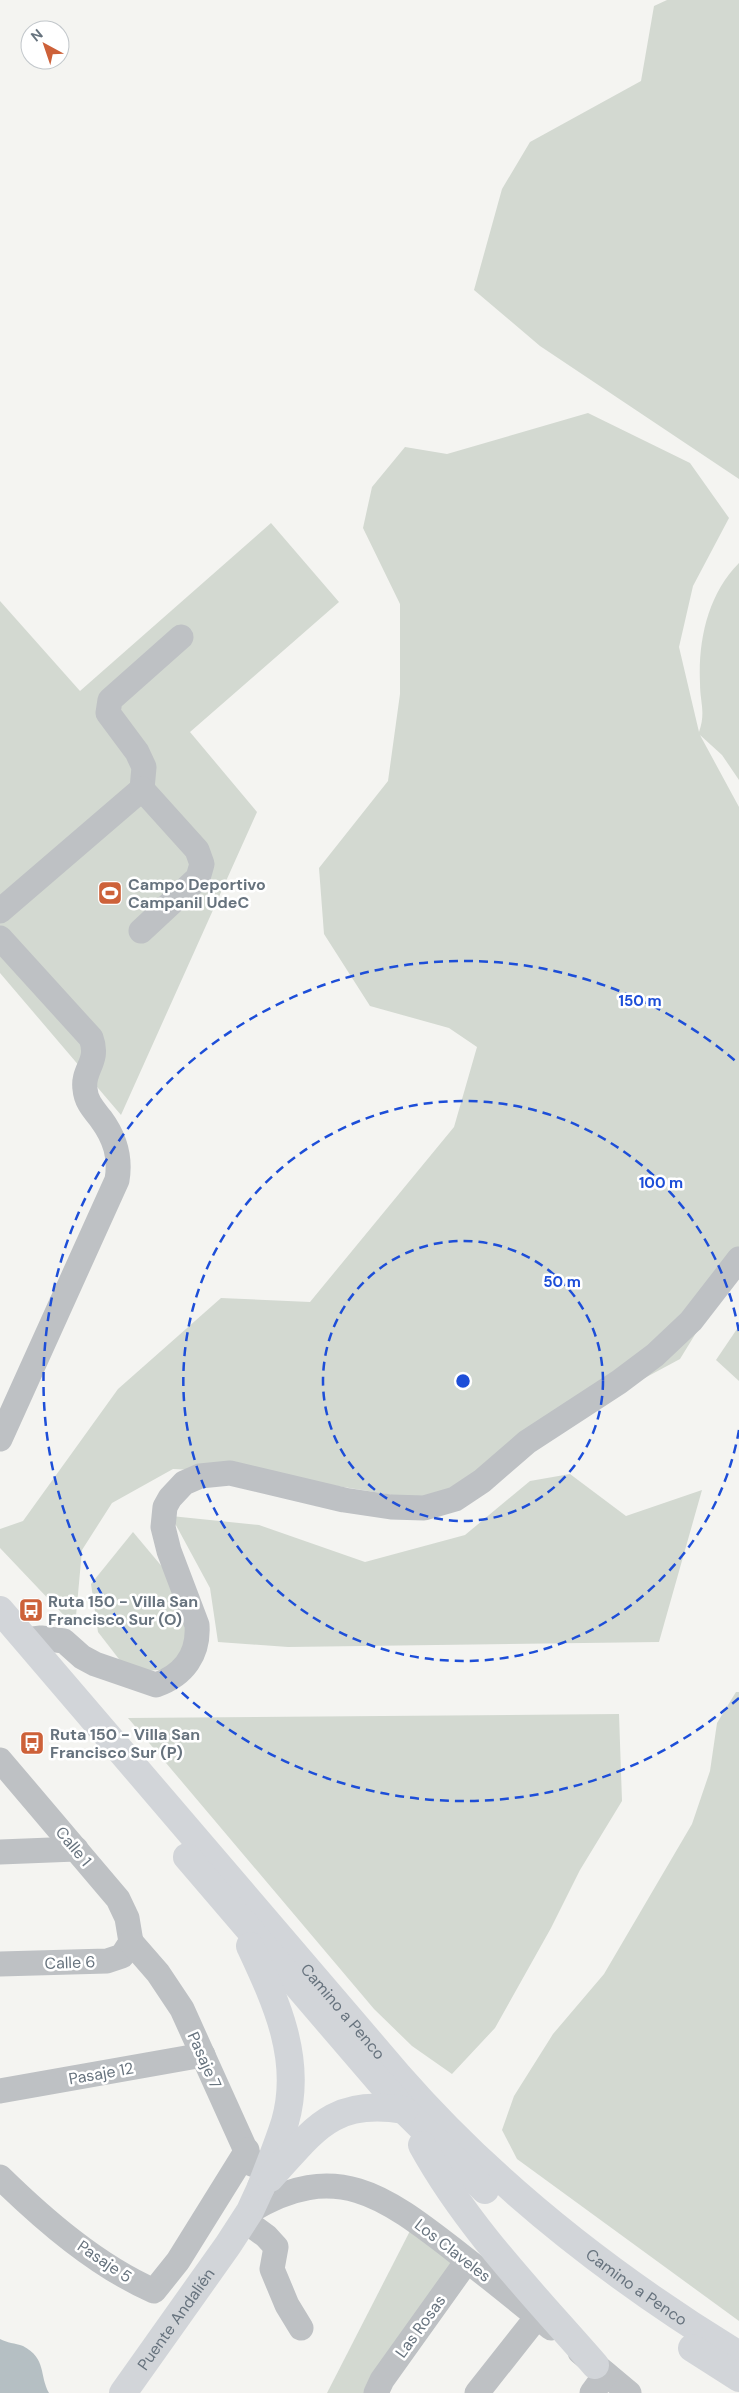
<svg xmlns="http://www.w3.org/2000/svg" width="739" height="2393" viewBox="0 0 739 2393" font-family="'DM Sans',sans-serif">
	<rect width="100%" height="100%" fill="#f4f4f1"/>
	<g fill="#d3d9d1">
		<polygon points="667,0 739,0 739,479 540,346 474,290 502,189 530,142 641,81 654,6"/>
		<path d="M588,413l102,50 39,55 -36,68 -14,61 20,85c7,-20 1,-29 1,-49 -2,-43 8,-89 39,-120v217l-17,-25 -22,-20 39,72v456l-59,96 -132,71 -100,74 -191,-31 -84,-4 -61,34 -30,47 -7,77 -75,-79v-19l23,-8 95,-132 103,-91 89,4 144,-175 23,-80 -28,-19 -79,-22 -46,-72 -5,-66 69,-87 12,-87v-90l-37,-76 9,-41 33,-40 42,7z"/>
		<polygon points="271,523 339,602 190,732 257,812 121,1115 0,973 0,601 80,691"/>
		<polygon points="739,1326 739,1381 716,1360"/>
		<polygon points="570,1474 626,1516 702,1490 659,1642 288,1647 218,1642 210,1588 171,1516 259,1525 365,1562 465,1535 530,1481"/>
		<polygon points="133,1532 164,1569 191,1614 188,1668 129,1672 98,1632 91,1584"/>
		<polygon points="736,1692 739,1692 739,2321 517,2159 502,2130 514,2096 553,2034 604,1974 692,1824 710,1771 717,1723"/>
		<polygon points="619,1714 622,1801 580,1870 551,1928 495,2028 452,2074 412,2046 374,2009 128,1718"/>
		<polygon points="411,2229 455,2263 367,2393 327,2393"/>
	</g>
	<path fill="#b5bfc3" d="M0,2339c7,4 15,4 23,7 24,13 16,29 26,47h-49z"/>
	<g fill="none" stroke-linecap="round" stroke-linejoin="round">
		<g stroke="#bec1c4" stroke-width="25">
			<polyline points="0,911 142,789 144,767 137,752 108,713 110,700 181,637"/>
			<polyline points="141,931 198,878 202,864 197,850 142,789"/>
			<path d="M0,938l91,100c9,24 -9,31 -6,51 1,13 9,21 16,30 14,19 20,38 16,61l-117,259"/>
			<path d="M25,1640l16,-2 23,3 18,16 13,7 61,21c28,-10 43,-31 41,-60l-28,-74 -6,-24 2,-20 5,-9 14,-15 16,-7 30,-3 114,27 47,7 33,1 31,-9 27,-18 45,-39 92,-60 36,-27 36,-34 48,-62"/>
			<polyline points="0,1760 118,1899 127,1918 131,1942 122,1956 107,1961 0,1964"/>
			<polyline points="0,1852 76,1849"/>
			<polyline points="131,1942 158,1973 182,2009 252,2164"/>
			<polyline points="0,2091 203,2055"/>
			<path d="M0,2177c44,43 97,89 154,114l24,-30 69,-111"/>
			<path d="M250,2211c86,-52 134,-15 204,39 33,26 66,52 97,78"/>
			<polyline points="244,2220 266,2236 276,2247 272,2269 287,2305 301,2328"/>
			<polyline points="580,2352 629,2393"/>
			<polyline points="376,2393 382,2380 467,2261"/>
			<polyline points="477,2393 537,2317"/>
			<polyline points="592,2393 606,2374"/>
		</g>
		<path stroke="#d2d5d9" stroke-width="28" id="s1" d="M123,2393l105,-148 22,-34 11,-24"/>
		<g stroke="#d2d5d9" stroke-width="28">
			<path id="s2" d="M0,1610l398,465c97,111 215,203 341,280"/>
			<polyline points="187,1857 404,2110 485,2190"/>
			<path d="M250,1946c26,56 53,113 35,176 -7,22 -16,44 -24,65"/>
			<path d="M422,2145c45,82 112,150 173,220"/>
			<path d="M270,2178c44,-48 62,-80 134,-68"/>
			<polyline points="692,2348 739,2378"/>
		</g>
	</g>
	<g fill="none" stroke="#1d4ed8" stroke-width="2.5" stroke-dasharray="9 6">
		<circle cx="463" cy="1381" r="140"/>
		<path d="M739 1430A280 280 0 1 1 739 1332"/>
		<path d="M739 1698A420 420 0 1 1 739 1064"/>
	</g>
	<defs>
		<symbol id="stadium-square" viewBox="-11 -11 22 22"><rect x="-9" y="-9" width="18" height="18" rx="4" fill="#cd6139" stroke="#fff"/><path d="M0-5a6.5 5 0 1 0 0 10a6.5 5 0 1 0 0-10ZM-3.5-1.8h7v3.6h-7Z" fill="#fff"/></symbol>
		<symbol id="bus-square" viewBox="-11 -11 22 22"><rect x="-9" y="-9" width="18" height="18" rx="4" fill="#cd6139" stroke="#fff"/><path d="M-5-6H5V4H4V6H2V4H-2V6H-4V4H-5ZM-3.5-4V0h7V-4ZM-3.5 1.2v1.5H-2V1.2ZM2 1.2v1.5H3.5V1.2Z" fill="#fff"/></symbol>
	</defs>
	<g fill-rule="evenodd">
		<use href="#stadium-square" x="96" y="879" width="28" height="28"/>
		<use href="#bus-square" x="17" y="1596" width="28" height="28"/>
		<use href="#bus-square" x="18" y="1729" width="28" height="28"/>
	</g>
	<g text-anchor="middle" stroke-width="5" stroke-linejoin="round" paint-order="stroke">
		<g font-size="16" font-weight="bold" fill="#67737e" stroke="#fff" text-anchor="start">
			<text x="128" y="890">Campo Deportivo<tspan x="128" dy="18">Campanil UdeC</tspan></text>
			<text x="48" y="1607">Ruta 150 - Villa San<tspan x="48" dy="18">Francisco Sur (O)</tspan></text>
			<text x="50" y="1740">Ruta 150 - Villa San<tspan x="50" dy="18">Francisco Sur (P)</tspan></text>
		</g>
		<g font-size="16" fill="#67737e" stroke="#fff">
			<text transform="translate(74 1846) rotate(50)" y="6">Calle 1</text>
			<text transform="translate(70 1962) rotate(-2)" y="6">Calle 6</text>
			<text dy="6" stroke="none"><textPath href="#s2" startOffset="528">Camino a Penco</textPath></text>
			<text transform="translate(205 2060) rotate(66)" y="6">Pasaje 7</text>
			<text transform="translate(101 2073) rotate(-10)" y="6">Pasaje 12</text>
			<text transform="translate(453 2250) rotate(38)" y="6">Los Claveles</text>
			<text transform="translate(105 2261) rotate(34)" y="6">Pasaje 5</text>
			<text dy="6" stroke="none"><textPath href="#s2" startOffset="932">Camino a Penco</textPath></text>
			<text dy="6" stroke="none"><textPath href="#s1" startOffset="91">Puente Andalién</textPath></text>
			<text transform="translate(420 2326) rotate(-54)" y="6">Las Rosas</text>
		</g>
	</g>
	<circle cx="463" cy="1381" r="8" fill="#1d4ed8" stroke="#fff" stroke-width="2.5"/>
	<g font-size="15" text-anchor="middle" font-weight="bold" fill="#1d4ed8" stroke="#fff" stroke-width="5" stroke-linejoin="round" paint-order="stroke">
		<text x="640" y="1006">150 m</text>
		<text x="661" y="1188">100 m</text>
		<text x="562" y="1287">50 m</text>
	</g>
	<g transform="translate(45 45) rotate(320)"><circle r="24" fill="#ffffff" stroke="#c2c7cb"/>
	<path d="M0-4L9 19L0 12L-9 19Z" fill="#cd6139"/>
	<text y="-8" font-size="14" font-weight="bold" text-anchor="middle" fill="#67737e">N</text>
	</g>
</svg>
